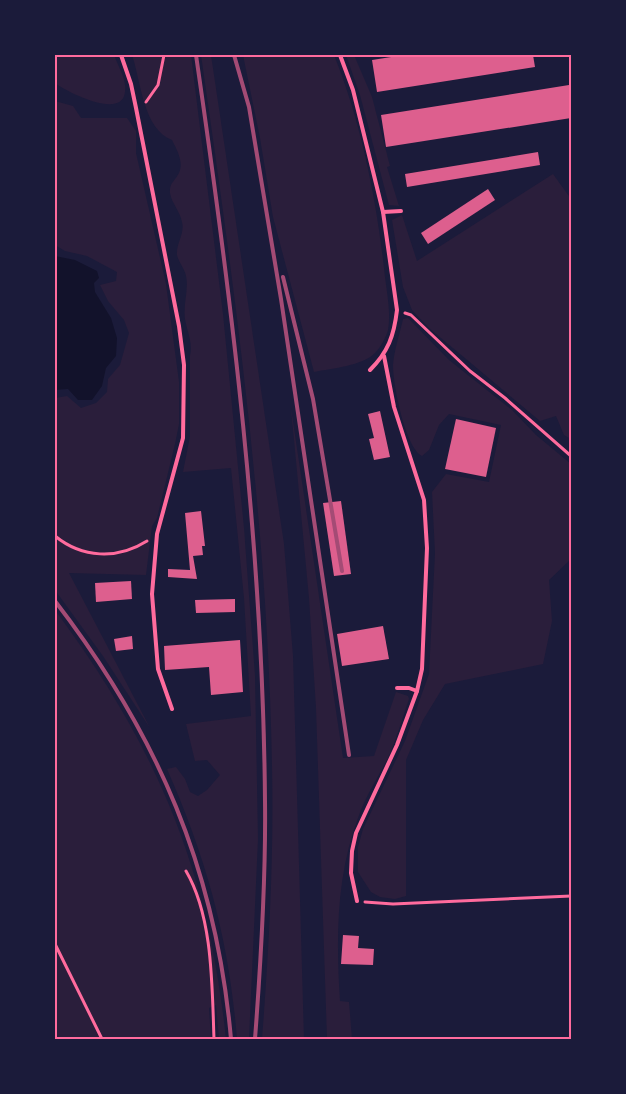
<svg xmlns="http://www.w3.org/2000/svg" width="626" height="1094" viewBox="0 0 626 1094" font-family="Raleway,sans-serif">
	<rect width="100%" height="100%" fill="#1b1b3a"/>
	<g fill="#2a1e3b">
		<path d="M55,55h59c4,11 13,25 11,37 -3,28 -58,0 -70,-9z"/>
		<path d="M132,55h59l32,259 21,214 11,148 3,163 -9,200h-12c-8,-99 -30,-179 -70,-270l9,-2 9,12 5,13 8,4 9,-6 13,-15 -13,-15 -12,1 -9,-37 65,-8 -7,-118 -13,-130 -48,4 7,-36v-80c3,-15 -3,-24 -5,-37 -2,-15 4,-30 1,-43 -1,-7 -7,-13 -9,-21 -1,-12 8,-21 5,-33 -2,-11 -10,-18 -12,-29 -1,-10 5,-12 9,-20 5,-11 -2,-23 -7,-33 -29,-11 -31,-59 -40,-85z"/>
		<path d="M201,55h10l73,489 9,112 11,383h-42c7,-91 12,-182 10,-273 -4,-238 -37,-475 -71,-711z"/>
		<path d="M243,55h91c28,70 43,147 51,222 2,16 6,36 3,53 -2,7 -7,17 -13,23 -13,13 -42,15 -61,19l-41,-155 -13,-79z"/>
		<polygon points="346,55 354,55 372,97 390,166 387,167 399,206 389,205 360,95"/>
		<polygon points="55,101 73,106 81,118 127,118 136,131 136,153 166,284 179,382 179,424 175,444 157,518 152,526 146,575 69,573 150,728 103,656 55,590 55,398 67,396 81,408 96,403 107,392 108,379 120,365 129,333 124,320 108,301 100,285 116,281 117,272 87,256 65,251 55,245"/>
		<polygon points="553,174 571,199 571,439 564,435 556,416 540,421 429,328 412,310 403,287 392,220 402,215 417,261"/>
		<path d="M408,318l41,42 63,50 24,25 35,29v95l-22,21 3,41 -9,43 -98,20 -22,36 -17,40v136l-11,3 -15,-2 -9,-5 -13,-20v-25l5,-18 42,-88 24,-67 6,-121 -3,-61 14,-18 43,8 12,-57 -52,-11 -10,11 -10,25 -7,6c-17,-9 -29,-72 -29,-91 1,-15 7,-32 10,-46z"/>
		<path d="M291,408l52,350 31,-2 22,-64 12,4 1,3c-7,20 -13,42 -22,61 -10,19 -22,37 -29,58 -22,59 -22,121 -18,183l9,1 3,37h-25l-11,-331 -7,-110z"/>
		<path d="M55,610c102,138 153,258 171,429h-7l-3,-34 -7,3 2,31h-156z"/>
	</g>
	<polygon fill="#12122b" points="55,256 75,260 97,271 99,278 94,283 95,292 111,318 117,338 116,356 106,368 102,386 92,400 78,400 68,389 55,390"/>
	<g fill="#dd5f8e">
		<polygon points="404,55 533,55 535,67 377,92 372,60"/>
		<polygon points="569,85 571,118 386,147 381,115"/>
		<polygon points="538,152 540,165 407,187 405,174"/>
		<polygon points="488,189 495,200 428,244 421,233"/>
		<polygon points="380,411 390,457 374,460 369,439 374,438 368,414"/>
		<polygon points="456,419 496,428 486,477 445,469"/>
		<polygon points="341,501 351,574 334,576 323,503"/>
		<polygon points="201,511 205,546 202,546 203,555 193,556 197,579 168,577 168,569 190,570 185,513"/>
		<polygon points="131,581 132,599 96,602 95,583"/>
		<polygon points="235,599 235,612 196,613 195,600"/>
		<polygon points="383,626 389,659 342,666 337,634"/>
		<polygon points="132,636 133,649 116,651 114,639"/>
		<polygon points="240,640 243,692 211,695 209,667 165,670 164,646"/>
		<polygon points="343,935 359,936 358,948 374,949 373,965 341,964"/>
	</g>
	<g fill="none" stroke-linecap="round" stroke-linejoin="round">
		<g stroke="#ff6b9d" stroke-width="3">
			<polyline points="146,102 158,85 164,55"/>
			<polyline points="405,313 411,315 470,371 505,398 571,456"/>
			<path d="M55,536c27,22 62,24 92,5"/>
			<path d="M186,871c27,46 26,115 28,168"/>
			<polyline points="365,902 393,904 571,896"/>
			<polyline points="55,944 102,1039"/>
		</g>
		<g stroke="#ff6b9d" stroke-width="4">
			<polyline points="121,55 131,84 136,108 179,326 184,365 183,438 157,534 152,594 158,669 172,709"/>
			<path d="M340,55l13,35 30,122 14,98c-3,26 -9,42 -27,60"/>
			<polyline points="383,212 401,211"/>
			<polyline points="384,356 394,407 424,500 427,548 422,669 417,691 409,688 397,688"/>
			<polyline points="357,901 351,873 352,851 356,833 397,745 417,691"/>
		</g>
		<g stroke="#a44b75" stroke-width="4">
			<path d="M196,55c36,247 67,496 69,746 1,79 -4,159 -10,238"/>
			<polyline points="234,55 249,107 281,299 349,755"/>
			<polyline points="283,277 313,399 342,571"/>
			<path d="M55,601c103,134 161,269 176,438"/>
		</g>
	</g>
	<rect width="626" height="1094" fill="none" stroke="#1b1b3a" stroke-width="112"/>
	<rect x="56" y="56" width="514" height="982" fill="none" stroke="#ff6b9d" stroke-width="2"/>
</svg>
